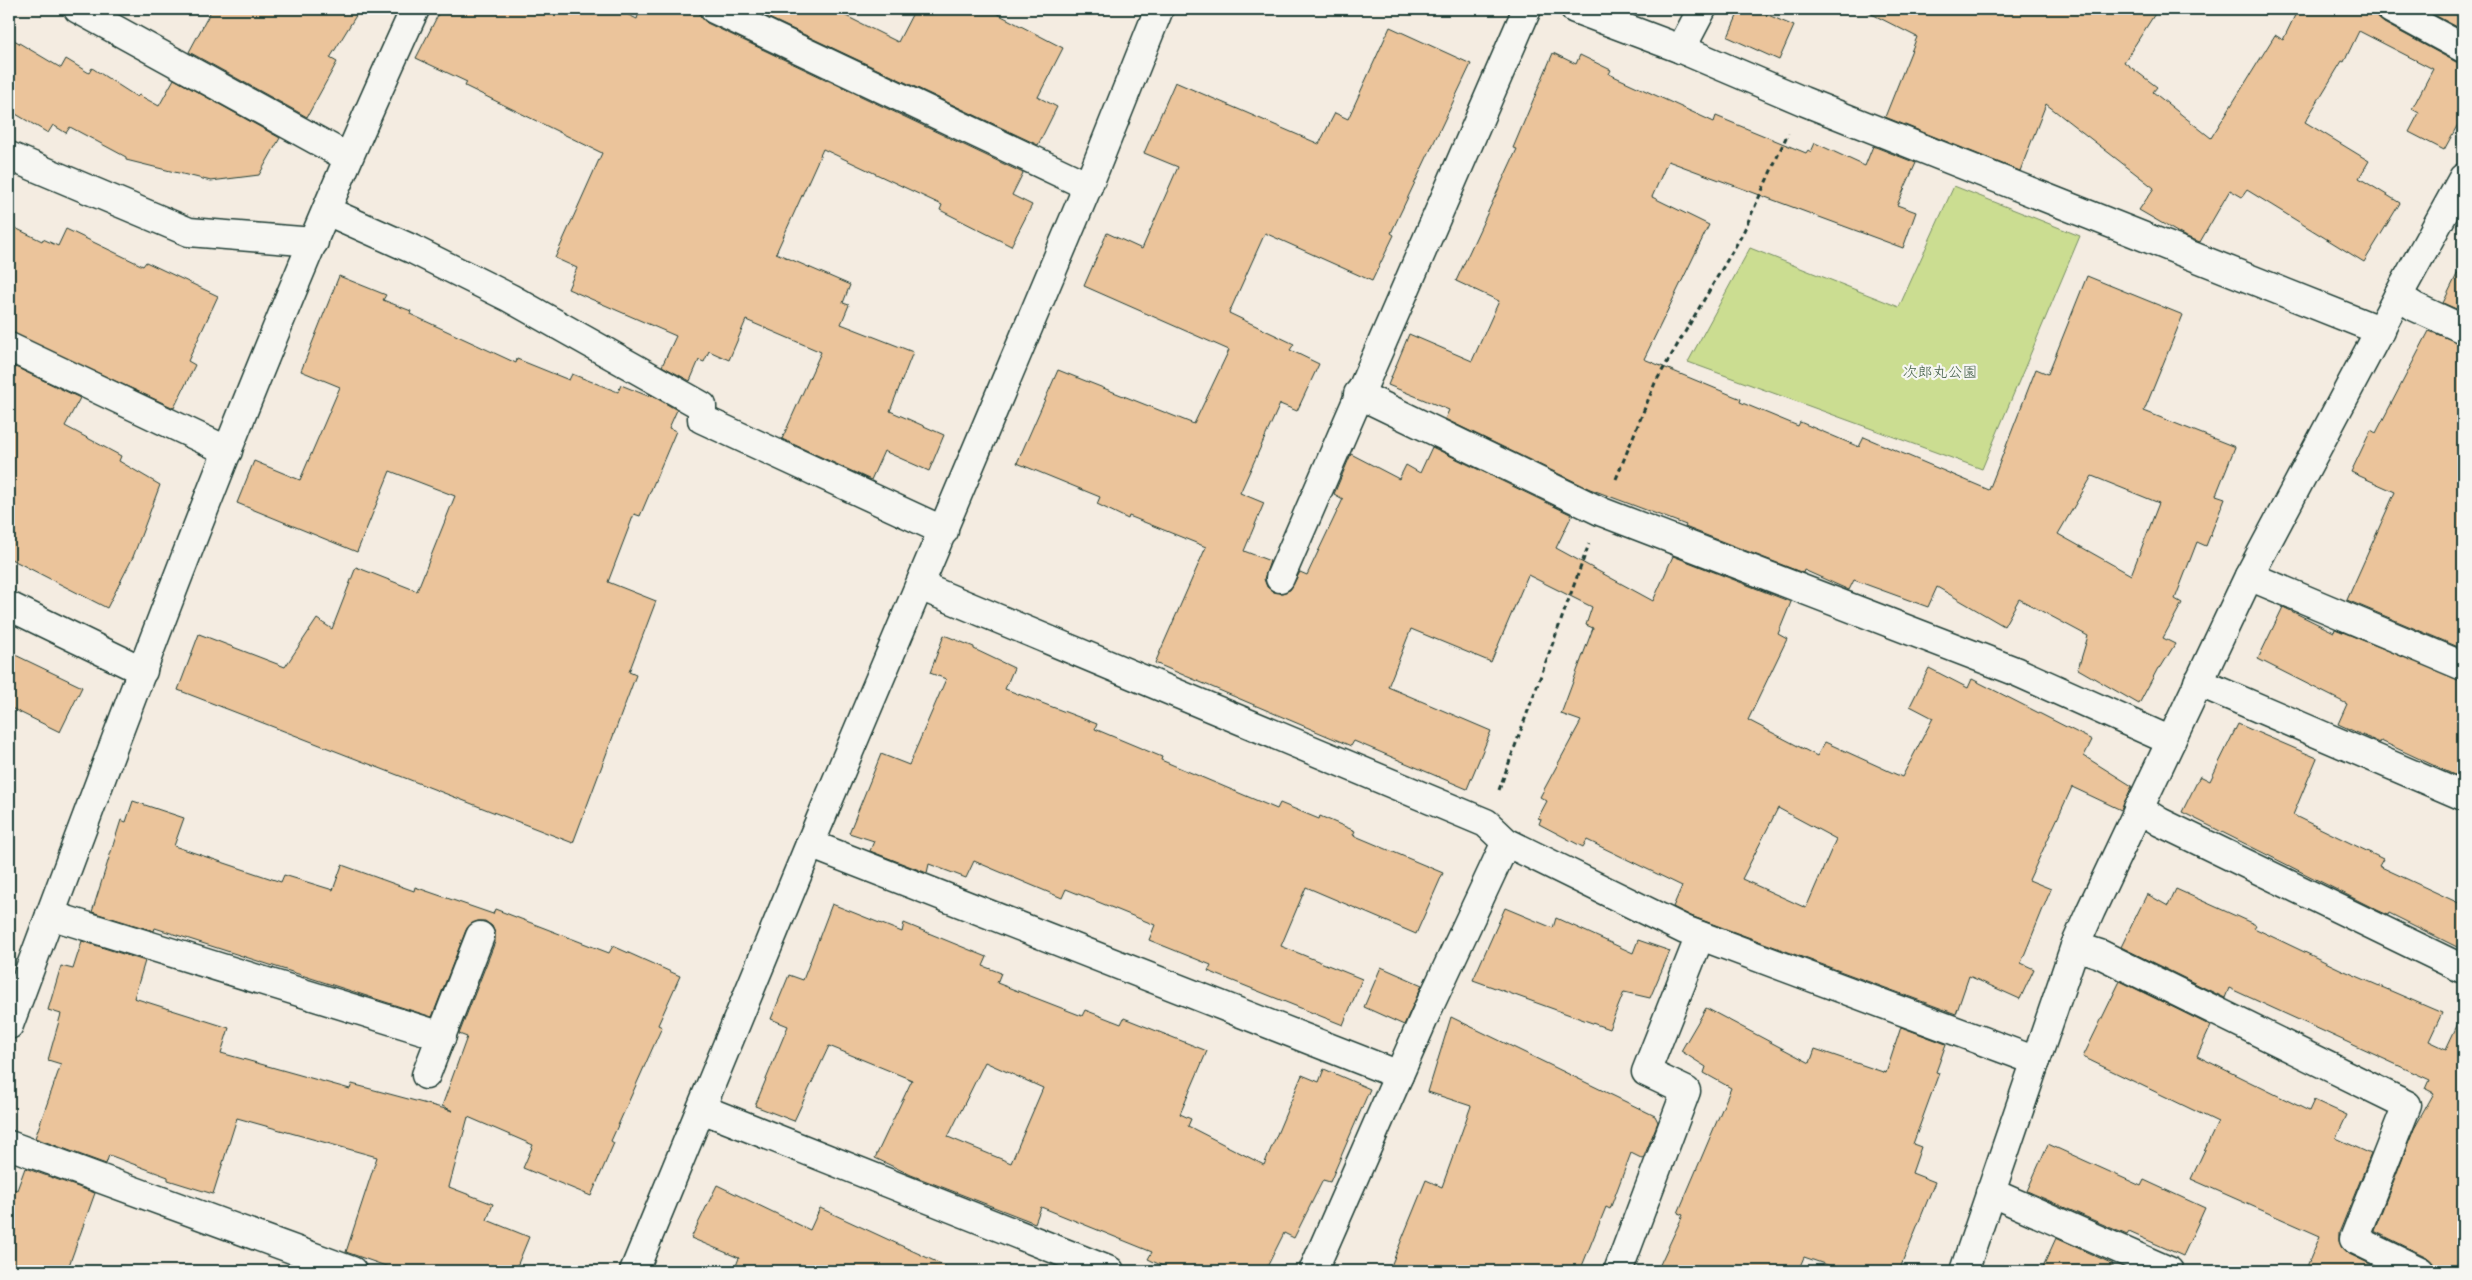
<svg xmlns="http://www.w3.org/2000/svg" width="2472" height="1280" viewBox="0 0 2472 1280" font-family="Itim,'Klee One',sans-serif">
	<rect width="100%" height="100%" fill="#f4ece1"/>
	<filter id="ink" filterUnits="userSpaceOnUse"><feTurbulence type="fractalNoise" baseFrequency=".02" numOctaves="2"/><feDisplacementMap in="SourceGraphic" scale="10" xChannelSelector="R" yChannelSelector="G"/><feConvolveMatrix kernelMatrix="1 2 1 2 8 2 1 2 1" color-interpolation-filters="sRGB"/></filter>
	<g filter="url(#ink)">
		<polygon fill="#cbdd91" stroke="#758d62" points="1954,186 2080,236 1982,469 1688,362 1750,248 1899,307"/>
		<g fill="#ebc49b" stroke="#1f3d34" fill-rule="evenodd">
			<polygon points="212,9 360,9 330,58 337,62 307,117 189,52"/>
			<polygon points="441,9 616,9 637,19 640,9 699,9 701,17 707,23 1023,173 1012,195 1032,205 1011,246 940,210 942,205 823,149 776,253 850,285 843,303 849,305 841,324 913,352 890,411 944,435 929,471 884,451 871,480 782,439 821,352 746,320 729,360 709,351 704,362 699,360 690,381 662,366 676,336 568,289 577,268 555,258 602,153 465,86 467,82 416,58"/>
			<polygon points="750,9 832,9 898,42 915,9 988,9 1063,48 1038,97 1057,107 1038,145"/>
			<polygon points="1740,9 1754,9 1794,26 1779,60 1728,37"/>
			<polygon points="1862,9 2158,9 2124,62 2157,87 2153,92 2211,138 2275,35 2283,40 2298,9 2375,9 2377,17 2384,23 2456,62 2463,64 2463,115 2444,150 2409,132 2419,113 2412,109 2433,69 2359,31 2344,62 2342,61 2305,122 2369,161 2359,178 2400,203 2364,262 2247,190 2242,197 2230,190 2200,242 2184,236 2139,210 2154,188 2046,104 2020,171 1885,117 1917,37"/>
			<polygon points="2423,9 2463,9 2463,30"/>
			<path d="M1390,27l81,37 -80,169 3,2 -22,46 -107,-48 -36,80 65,31 -4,6 29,14 -22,47 -17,-7 -40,89 24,10 -20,48 26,10 -6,18 3,8 7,5 8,1 8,-3 10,-18 7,3 36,-76 -9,-5 17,-40 48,25 7,-14 14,8 12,-26 140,68 -16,33 97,53 20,-45 118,46 -13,32 9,5 -39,81 69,36 8,-14 77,35 31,-59 -23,-12 19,-38 39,20 4,-9 120,61 -8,16 48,30 -11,24 -49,-23 -43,93 22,9 -30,74 13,6 -14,30 -51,-23 -13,38 -265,-98 -18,-9 9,-21 -95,-46 -4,7 -44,-23 2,-5 -3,-1 9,-17 -7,-4 41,-76 -20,-7 32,-86 -7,-3 6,-18 -64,-32 -37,87 -80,-33 -23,58 103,44 -24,58 -113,-48 -3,5 -196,-83 51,-116 -77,-31 -1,3 -31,-15 3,-7 -83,-34 41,-93 136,54 35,-74 -145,-64 23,-53 35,16 36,-82 -34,-14 31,-71 144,62 16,-31 13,6zM1778,808l58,31 -30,69 -64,-29z"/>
			<polygon points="9,37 61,68 66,59 89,73 92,68 137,97 139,95 159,106 174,79 280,138 259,175 211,181 126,160 126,157 70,127 66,133 53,125 48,133 9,110"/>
			<path d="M1553,53l23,11 4,-9 31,15 -2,4 105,48 2,-6 90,37 2,-3 3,2 4,-9 50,23 8,-20 43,17 -19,42 19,7 -13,36 -235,-87 -16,36 57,28 -65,134 97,40 -1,3 58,24 2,-4 59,25 5,-10 125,53 47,-121 12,5 39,-98 96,39 -39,96 91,36 -19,48 9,3 -19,48 -9,-4 -22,57 7,4 -19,35 12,6 -14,23 -3,1 -19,36 -61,-35 10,-33 -69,-37 -15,27 -67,-39 -9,20 -74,-27 -5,10 -45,-20 -1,3 -118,-46 1,-2 -96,-36 -145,-70 4,-9 -61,-25 21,-51 63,27 27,-60 -43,-20 61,-132 -4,-1zM2092,476l67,27 -28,72 -73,-41z"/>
			<polygon points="9,225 42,241 43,239 58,246 66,229 143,266 146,262 218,296 188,361 195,365 174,408 9,332"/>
			<polygon points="2463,262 2463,312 2443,303"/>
			<polygon points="339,276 386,295 383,300 411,311 410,314 516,363 517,359 569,380 572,374 618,392 621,385 648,396 649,394 677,410 669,428 676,431 640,516 634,514 608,582 656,601 629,672 636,675 573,843 178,690 199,634 285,667 317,619 332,629 356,567 417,591 455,496 390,471 357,552 237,503 254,461 300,480 340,387 301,371"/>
			<polygon points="2429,331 2463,344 2463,649 2347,600 2395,492 2351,472 2371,430 2376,433"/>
			<polygon points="9,364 80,398 65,426 121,456 119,461 160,485 133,557 107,608 9,558"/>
			<polygon points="2283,607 2334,632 2335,629 2463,681 2463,779 2381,741 2380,743 2338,724 2347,704 2258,659"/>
			<polygon points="944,635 974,647 974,649 1014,668 1005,689 1097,724 1095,729 1162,757 1161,760 1277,809 1280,803 1319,819 1320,816 1355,831 1353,835 1443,873 1416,934 1306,887 1281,946 1362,979 1343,1025 1208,971 1211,965 1149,940 1155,925 1066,889 1062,898 974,861 966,878 929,864 927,873 870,851 874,841 849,833 881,754 909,765 946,679 930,673"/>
			<polygon points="9,652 82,687 60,732 9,707"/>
			<polygon points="2238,724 2317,758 2293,815 2383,859 2379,866 2463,905 2463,950 2389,913 2388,915 2377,910 2182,812 2200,776 2210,781"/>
			<polygon points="133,801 184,818 174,846 281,882 284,875 333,890 342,865 414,891 415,887 493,914 495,909 609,953 613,946 680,976 658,1025 662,1027 611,1141 614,1143 591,1196 523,1168 533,1145 468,1117 449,1187 493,1204 487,1220 529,1237 515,1271 400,1271 346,1252 377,1157 237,1118 213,1194 168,1180 168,1177 109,1155 106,1164 35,1138 61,1064 48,1060 61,1014 48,1010 61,966 73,969 82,941 145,961 134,998 229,1028 221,1053 350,1089 352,1084 453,1111 442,1106 467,1037 459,1034 495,942 495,933 492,926 485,921 478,921 471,924 466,930 432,1017 155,928 154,931 92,912 121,820 126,822"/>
			<polygon points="2176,889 2256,925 2254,928 2340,969 2442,1013 2429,1041 2446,1049 2463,1013 2463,1271 2435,1271 2433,1263 2427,1257 2374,1231 2414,1129 2434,1093 2426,1089 2430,1080 2229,988 2225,998 2121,947 2147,894 2168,906"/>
			<path d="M832,904l70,28 2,-9 83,34 -4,9 18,7 -4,10 85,33 3,-6 36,14 3,-6 83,33 -27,63 11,5 -3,7 76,39 38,-90 17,7 5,-13 46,20 -40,93 -7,-2 -29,58 -10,-5 -19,38h-92l-25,-12 4,-7 -111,-45 -6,16 -124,-48 -36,-17 37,-78 -83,-34 -35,75 -39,-15 33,-80 -17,-7 18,-44 14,5zM985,1062l58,26 -32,75 -63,-26z"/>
			<polygon points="1505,908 1553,928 1556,918 1633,953 1638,940 1670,951 1650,998 1624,992 1609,1029 1473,980"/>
			<polygon points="1381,967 1422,985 1404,1025 1364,1007"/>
			<polygon points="2120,981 2211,1026 2197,1056 2309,1111 2314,1100 2347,1115 2336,1138 2371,1154 2339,1233 2339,1241 2342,1248 2347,1253 2385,1271 2305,1271 2320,1236 2191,1179 2218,1122 2083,1057"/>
			<polygon points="1706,1008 1810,1063 1815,1049 1886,1073 1901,1027 1946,1044 1936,1072 1939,1073 1913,1144 1921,1147 1912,1173 1935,1182 1899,1271 1845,1271 1804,1257 1798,1271 1657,1271 1683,1215 1678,1213 1731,1088 1704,1073 1706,1067 1681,1051"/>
			<polygon points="1451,1017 1655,1116 1658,1122 1643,1159 1631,1153 1610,1209 1606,1207 1580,1271 1389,1271 1426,1180 1442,1187 1471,1106 1428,1092"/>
			<polygon points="2048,1144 2141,1186 2144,1180 2205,1208 2183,1256 2129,1232 2127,1235 2027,1191"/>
			<polygon points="25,1168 95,1193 67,1271 9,1271 9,1187 17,1190"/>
			<polygon points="717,1185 810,1230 820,1208 956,1271 734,1271 739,1258 691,1238"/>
			<polygon points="2056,1238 2113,1264 2110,1271 2041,1271"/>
		</g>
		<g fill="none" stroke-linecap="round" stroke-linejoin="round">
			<defs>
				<g id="minor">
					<polyline points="78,9 347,157"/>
					<polyline points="714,9 1088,186"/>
					<polyline points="1575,9 1681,49 1803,101 2381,331"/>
					<polyline points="2391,9 2463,48"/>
					<polyline points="1681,49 1702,9"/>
					<polyline points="9,156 189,232 314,242"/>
					<polyline points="327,211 412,249 510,298 702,406 702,419 944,531"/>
					<polyline points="2398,296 2415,307 2463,329"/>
					<polyline points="9,347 228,451"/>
					<polyline points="1358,394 1602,512 2015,671 2171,741"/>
					<polyline points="2249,576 2463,666"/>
					<polyline points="1280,578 1527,9"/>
					<polyline points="920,586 1486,823 1506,842 1685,930 2036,1061"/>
					<polyline points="9,606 143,671"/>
					<polyline points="2198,682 2463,796"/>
					<polyline points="2138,808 2160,822 2463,969"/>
					<polyline points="810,844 1399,1075"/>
					<polyline points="50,915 442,1036"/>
					<polyline points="2075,946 2100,954 2407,1105 2354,1239 2420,1271"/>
					<path d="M9,1025c127,-341 254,-685 406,-1016"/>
					<polyline points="426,1075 480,936"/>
					<polyline points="702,1109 1110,1271"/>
					<polyline points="9,1145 352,1271"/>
					<polyline points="1990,1192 2169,1271"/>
					<polyline points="634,1271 810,844 1093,174 1159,9"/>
					<polyline points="1313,1271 1427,1011 1506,842"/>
					<polyline points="1618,1271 1686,1091 1646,1072 1700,936"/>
					<polyline points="1964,1271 2075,946 2091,910 2249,576 2398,296 2463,178"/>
				</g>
			</defs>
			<use href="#minor" stroke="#1f3d34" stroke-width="31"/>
			<g stroke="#1f3d34" stroke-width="3" stroke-dasharray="5 4" stroke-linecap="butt">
				<polyline points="1616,479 1655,383 1742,235 1788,133"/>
				<polyline points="1499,790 1589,544"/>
			</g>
			<use href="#minor" stroke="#f6f6f2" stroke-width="28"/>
		</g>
	</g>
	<g text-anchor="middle" stroke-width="4.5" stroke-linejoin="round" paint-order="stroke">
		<g font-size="15" fill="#415d47" stroke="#f6f6f2">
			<text x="1940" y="377">次郎丸公園</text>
		</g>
	</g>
	<rect width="2472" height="1280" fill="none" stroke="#f6f6f2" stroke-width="30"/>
	<rect x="15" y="15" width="2442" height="1250" fill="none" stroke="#1f3d34" stroke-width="2" filter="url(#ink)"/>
</svg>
